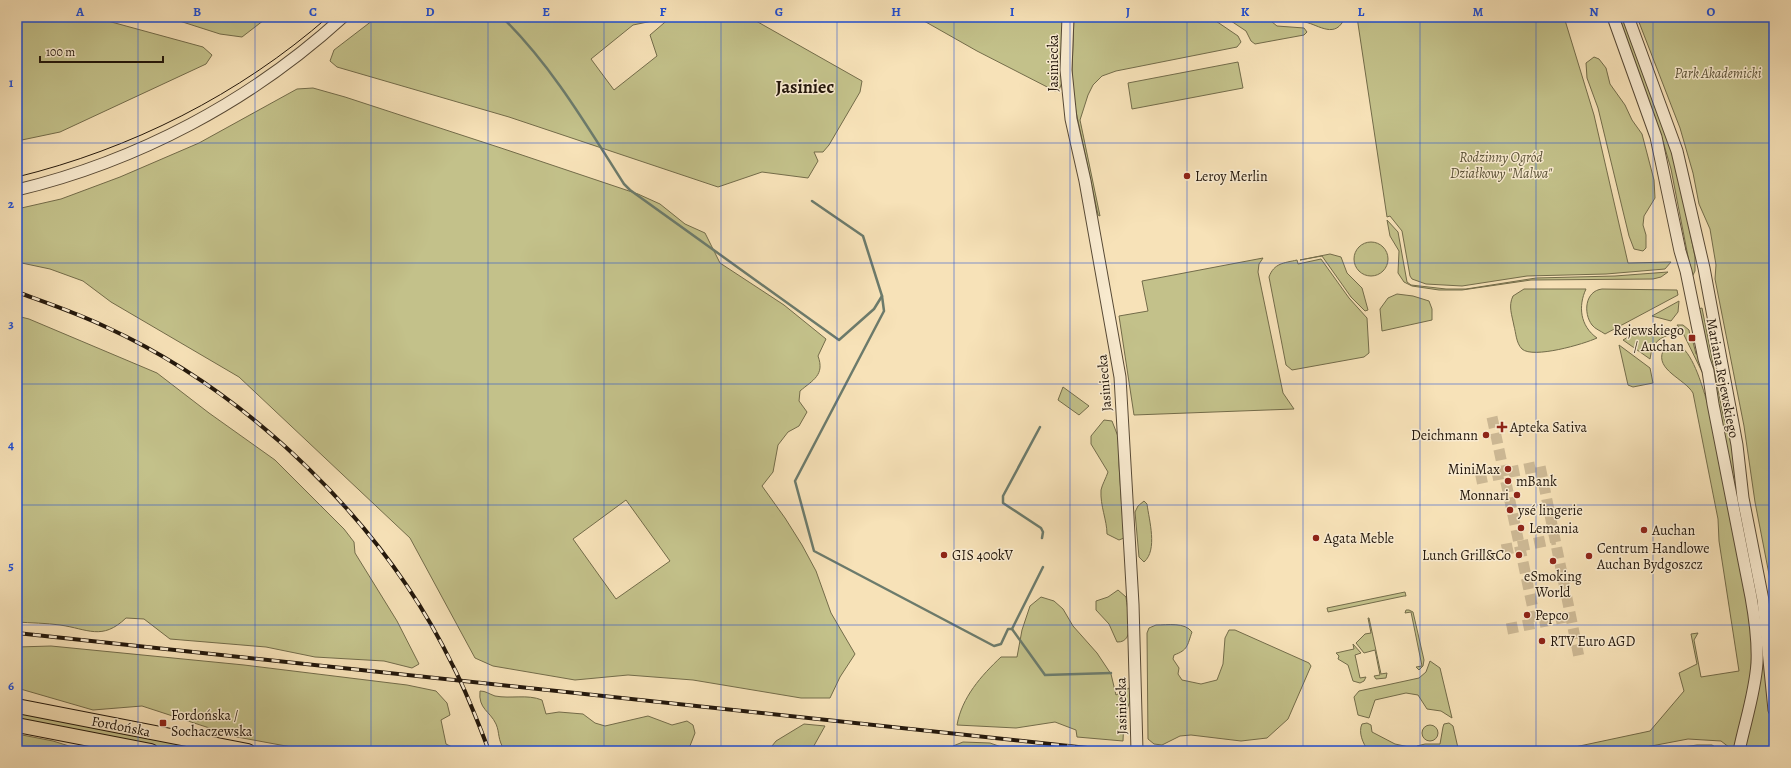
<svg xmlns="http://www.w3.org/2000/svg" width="1791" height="768" viewBox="0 0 1791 768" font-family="Alegreya,serif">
	<rect width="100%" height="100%" fill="#f7e2b8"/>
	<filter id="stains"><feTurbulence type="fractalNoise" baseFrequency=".005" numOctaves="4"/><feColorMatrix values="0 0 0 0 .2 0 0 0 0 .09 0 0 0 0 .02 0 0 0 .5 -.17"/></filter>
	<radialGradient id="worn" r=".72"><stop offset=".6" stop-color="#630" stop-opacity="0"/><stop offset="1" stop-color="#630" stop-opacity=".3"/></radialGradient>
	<g fill="#c3c18a" stroke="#736c4a" fill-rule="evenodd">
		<polygon points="17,17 93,17 203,47 212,55 206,64 60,132 17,141"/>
		<polygon points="167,17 268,17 242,37 220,34"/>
		<polygon points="377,17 665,17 662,19 633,25 591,59 614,90 657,56 650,35 671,17 749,17 862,81 860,92 829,145 823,152 814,152 818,161 808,178 762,172 718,187 509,117 337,67 330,61 334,50"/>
		<polygon points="917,17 1063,17 1063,80 1059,90 1055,91 977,51"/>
		<polygon points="1074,17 1210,17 1238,36 1241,42 1237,47 1116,71 1102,76 1093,85 1088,95 1080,120 1100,216 1098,215 1074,102 1072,72"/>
		<polygon points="1225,17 1266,17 1277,26 1304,28 1307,32 1304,35 1255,44 1251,41 1246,31"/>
		<path d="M1274,17h71c-9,23 -26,8 -40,5 -10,-2 -22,0 -31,-5z"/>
		<polygon points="1357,17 1564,17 1594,115 1628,263 1671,262 1665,269 1606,274 1527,276 1462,286 1426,284 1412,279 1410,276 1402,231 1390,216 1387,217"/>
		<polygon points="1618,17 1623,17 1669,142 1682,192 1695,257 1695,271 1692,277 1671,169 1662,138"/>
		<polygon points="1637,17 1774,17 1774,600 1755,502 1744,426 1715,279 1716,265 1710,229 1699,204 1693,173 1680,128"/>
		<polygon points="1594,57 1599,59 1606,68 1610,84 1625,105 1632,120 1642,134 1654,180 1655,198 1644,216 1643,225 1646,235 1646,248 1643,251 1634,249 1629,236 1598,108 1587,78 1586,63"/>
		<polygon points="1238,62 1243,88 1132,109 1128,83"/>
		<path d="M313,88l32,9 156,51 137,46 22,10 25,20 20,9 15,30 64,42 42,34 -8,17c7,19 -5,24 -18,35l-1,10 8,11 -8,14 -11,6 -10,13 -5,27 -11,14 23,32 17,27 14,26 15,42 24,41 -15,23 -10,21h-29l-108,-18 -65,-5 -53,5 -82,-14 -18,-8 -65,-120 -171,-161 -128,-75 -28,-21 -33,-12 -33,-7v-53l44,-10 59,-22 79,-34 98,-54zM626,500l44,61 -54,38 -43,-60z"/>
		<polygon points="1387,220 1398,232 1407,282 1411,285 1446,289 1466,289 1536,278 1615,276 1668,272 1661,277 1653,279 1531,280 1462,290 1439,290 1412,286 1404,282 1398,273 1399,251 1390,236"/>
		<circle cx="1371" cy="259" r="17"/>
		<polygon points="1330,254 1341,257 1347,273 1362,288 1368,310 1365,311 1351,297 1322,256 1300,260"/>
		<polygon points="1263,258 1259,264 1258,272 1283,393 1294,409 1134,415 1119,316 1148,311 1142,281"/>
		<path d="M1321,259l28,39 18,20 2,35 -5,4 -72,13 -6,-5 -17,-88c5,-14 15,-14 28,-17l1,4z"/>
		<path d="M1524,289h62c-8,17 -6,37 11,49 -13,6 -64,21 -75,11 -6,-6 -6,-16 -8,-23 -2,-11 -6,-20 -1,-30z"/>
		<path d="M1602,289l75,1 1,5 -73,39c-4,-3 -10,-5 -13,-9 -9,-12 -7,-34 10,-36z"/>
		<polygon points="1397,294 1413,296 1429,301 1432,309 1432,320 1382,331 1380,309 1388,298"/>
		<polygon points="1679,301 1678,312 1671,321 1652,316"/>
		<polygon points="1702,308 1723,415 1732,445 1758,597 1774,751 1744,751 1760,674 1698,309"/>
		<path d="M17,316l12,3 128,54 52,40 66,47 69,69 10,13 1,11 42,68 22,43 -7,4 -28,-7 -69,-4 -49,-10 -96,-8 -26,-20 -18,-1c-24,23 -38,11 -66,7 -14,-2 -29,-2 -43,-3z"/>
		<polygon points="1677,325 1683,325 1689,330 1691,342 1693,342 1696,354 1698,354 1705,378 1683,333"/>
		<path d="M1656,327l11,6 4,-3 4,4c-16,2 -23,9 -25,25l-27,-19 12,-7z"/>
		<polygon points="1619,345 1650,368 1653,383 1633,387 1628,385"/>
		<path d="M1671,345l9,1c14,9 23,43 28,59l40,202 4,32 -1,36 -17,76 -13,-10 -33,-2 -63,12h-69l94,-20 34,-40 -5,-18 18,-9 -6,-30 7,-1 -4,7 7,37 38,-6 -20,-130 -1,-22 -25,-126c-8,-14 -38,-23 -30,-42z"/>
		<polygon points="1063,387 1089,406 1079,415 1058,400"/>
		<path d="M1104,420l8,1 7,18v26l5,73 -5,2 -12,-6c0,-14 -7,-28 -6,-44 1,-5 5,-12 7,-18l-17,-28v-8z"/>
		<path d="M1144,501l3,3c2,16 11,46 -3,58l-5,-5 -4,-45 3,-6z"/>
		<path d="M1118,590l8,7c1,12 11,46 -9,45l-8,-18 -13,-14v-9l12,-4z"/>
		<polygon points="1405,592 1406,596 1404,596 1328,612 1327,608"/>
		<path d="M1041,597l13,4 9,8 10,17 24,27 14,21 5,21 13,-7 2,10 -7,20 -1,23 -46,-4 -1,-7 -21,-8 -39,6 -59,-3c5,-28 24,-49 44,-68h16l5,-27 8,-24z"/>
		<polygon points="1406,610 1409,610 1413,612 1424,660 1423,666 1419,670 1416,667 1422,666 1411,612 1405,613"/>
		<polygon points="1368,618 1369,618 1381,674 1387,673 1386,678 1376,679 1374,676 1380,675 1375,650 1364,653 1356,643 1365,634 1371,633"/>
		<path d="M1156,625c12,0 29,-3 36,7 -5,14 -4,18 -18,23l-1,4 6,9 -1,6 4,6 19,4 16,-4 6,-16 2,-26 4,-8h6l74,33 2,3 -23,53 -21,19 -26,3 -50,-6 -11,1 -18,9 -8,-1 -6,-5 -1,-106 2,-5z"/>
		<polygon points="1353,644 1361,653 1355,655 1360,678 1366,677 1364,681 1360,683 1353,681 1348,665 1338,659 1339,656 1336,653 1354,649"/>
		<polygon points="51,646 244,665 407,685 436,691 447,703 450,715 441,720 446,744 460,751 313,751 237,737 142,706 93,710 17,688 17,647"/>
		<polygon points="1430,661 1440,668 1452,718 1441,711 1427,709 1418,695 1406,693 1375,700 1369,718 1358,715 1354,697 1359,691 1419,678 1426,672"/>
		<path d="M480,691c6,0 9,3 15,5 16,3 32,-2 47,4l4,14 13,-2 24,2 12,9 10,3 43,-10 24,9 15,-4 6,4 2,8 -7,18h-183c-8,-12 -5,-18 -9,-27 -6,-13 -18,-15 -16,-33z"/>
		<polygon points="17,711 206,748 205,751 175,751 17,720"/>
		<path d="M1367,723l4,2 1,7 23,12 14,3v4l-41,-1c-5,-6 -10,-18 -6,-26z"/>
		<polygon points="1449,723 1453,726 1458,748 1457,750 1417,751 1417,746 1425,744 1440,744 1443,727 1444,724"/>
		<polygon points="804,724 825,726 811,751 768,751 776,741"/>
		<circle cx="1430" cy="733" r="8"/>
		<polygon points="17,734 53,741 85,751 17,751"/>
		<polygon points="963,742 990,743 1013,751 950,751 953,746"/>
		<polygon points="1697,745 1712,745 1722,751 1655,751"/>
	</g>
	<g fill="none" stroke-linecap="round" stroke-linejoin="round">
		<g stroke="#6c7b6c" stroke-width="2.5">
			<path d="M502,17c50,49 85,109 122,167l6,6 209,150 35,-31 8,-13"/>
			<polyline points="812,201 863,236 882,296 884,311 795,481 814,551 994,646 1001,644 1008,629 1012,629 1045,675 1111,673"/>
			<polyline points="1040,427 1003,496 1003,503 1041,528 1043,532 1042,538"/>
			<polyline points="1012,629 1043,567"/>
		</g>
		<g stroke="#cdb995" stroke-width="11" stroke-dasharray="11 5.5" stroke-linecap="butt">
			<polyline points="1492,417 1536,623"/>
			<polyline points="1476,479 1540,466 1579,657"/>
			<polyline points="1502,550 1555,539"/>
			<polyline points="1507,629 1571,616"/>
		</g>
		<defs>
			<g id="minor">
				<polyline points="1068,17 1066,70 1071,119 1085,181 1120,377 1133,604 1137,751"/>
				<path d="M1613,17l43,120 24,114 6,20 18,88 4,12 5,33 38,193c4,22 7,44 6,66 -2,30 -12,59 -18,88"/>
				<polyline points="1628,17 1677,151 1704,268 1737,445 1743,498 1763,600 1774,710"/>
				<path d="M17,190c121,-29 234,-89 326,-173"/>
			</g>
			<g id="major">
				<polyline points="17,706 248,751"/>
				<polyline points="17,725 151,751"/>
			</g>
		</defs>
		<use href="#minor" stroke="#584a36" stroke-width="13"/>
		<use href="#major" stroke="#23170b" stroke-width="16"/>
		<use href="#minor" stroke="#faecd1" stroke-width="11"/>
		<use href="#major" stroke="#f7e2b8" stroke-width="14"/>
		<path stroke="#23170b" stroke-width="1" d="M17,177c114,-28 222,-82 311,-160"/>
		<defs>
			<g id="rail">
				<path d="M17,292c30,11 60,21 89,35 144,66 278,196 347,339 14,27 25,56 36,85"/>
				<polyline points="17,633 1115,751"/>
			</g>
		</defs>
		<use href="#rail" stroke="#23170b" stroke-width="4"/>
		<use href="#rail" stroke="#faecd1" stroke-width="2.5" stroke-dasharray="8" stroke-linecap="butt"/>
	</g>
	<path fill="none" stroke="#1d4ed8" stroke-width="1" stroke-opacity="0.55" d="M138,17v734M255,17v734M371,17v734M488,17v734M604,17v734M721,17v734M837,17v734M954,17v734M1070,17v734M1187,17v734M1303,17v734M1420,17v734M1536,17v734M1653,17v734M17,143h1757M17,263h1757M17,384h1757M17,505h1757M17,625h1757"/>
	<g fill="#8f2418" stroke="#faecd1" stroke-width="1.5">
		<circle cx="1187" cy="176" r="4"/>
		<rect x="1688" y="334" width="8" height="8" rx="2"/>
		<path d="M1500 421h4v4h4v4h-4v4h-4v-4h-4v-4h4z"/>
		<circle cx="1486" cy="435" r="4"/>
		<circle cx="1508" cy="469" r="4"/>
		<circle cx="1508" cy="481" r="4"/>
		<circle cx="1517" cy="495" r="4"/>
		<circle cx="1510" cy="510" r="4"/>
		<circle cx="1521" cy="528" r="4"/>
		<circle cx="1644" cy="530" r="4"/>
		<circle cx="1316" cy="538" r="4"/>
		<circle cx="944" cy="555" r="4"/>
		<circle cx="1519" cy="555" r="4"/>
		<circle cx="1589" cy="556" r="4"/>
		<circle cx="1553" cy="561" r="4"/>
		<circle cx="1527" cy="615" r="4"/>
		<circle cx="1542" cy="641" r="4"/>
		<rect x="159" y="719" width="8" height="8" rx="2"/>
	</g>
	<g text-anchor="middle" stroke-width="3" stroke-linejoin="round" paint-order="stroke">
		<g font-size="14" fill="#23170b" stroke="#faecd1">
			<text transform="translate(1053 63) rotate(-90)" y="5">Jasiniecka</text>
			<text transform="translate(1723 378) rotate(79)" y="5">Mariana Rejewskiego</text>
			<text transform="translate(1104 383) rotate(-95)" y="5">Jasiniecka</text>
			<text transform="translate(1121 706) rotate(-91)" y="5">Jasiniecka</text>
			<text transform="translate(121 726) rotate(11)" y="5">Fordońska</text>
		</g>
		<g font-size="14" font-style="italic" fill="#5b5237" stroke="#faecd1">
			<text x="1718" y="78">Park Akademicki</text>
			<text x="1501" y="162">Rodzinny Ogród<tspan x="1501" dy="16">Działkowy "Malwa"</tspan></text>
		</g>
		<g font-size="14" fill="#23170b" stroke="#faecd1" text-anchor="start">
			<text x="1195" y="181">Leroy Merlin</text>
			<text x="1684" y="335" text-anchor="end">Rejewskiego<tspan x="1684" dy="16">/ Auchan</tspan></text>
			<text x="1510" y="432">Apteka Sativa</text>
			<text x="1478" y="440" text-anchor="end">Deichmann</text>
			<text x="1500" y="474" text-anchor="end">MiniMax</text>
			<text x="1516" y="486">mBank</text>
			<text x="1509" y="500" text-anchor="end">Monnari</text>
			<text x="1518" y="515">ysé lingerie</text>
			<text x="1529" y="533">Lemania</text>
			<text x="1652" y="535">Auchan</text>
			<text x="1324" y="543">Agata Meble</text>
			<text x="1597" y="553">Centrum Handlowe<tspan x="1597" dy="16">Auchan Bydgoszcz</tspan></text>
			<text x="952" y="560">GIS 400kV</text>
			<text x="1511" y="560" text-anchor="end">Lunch Grill&amp;Co</text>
			<text x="1553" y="581" text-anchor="middle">eSmoking<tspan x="1553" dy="16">World</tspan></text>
			<text x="1535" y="620">Pepco</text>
			<text x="1550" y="646">RTV Euro AGD</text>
			<text x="171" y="720">Fordońska /<tspan x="171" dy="16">Sochaczewska</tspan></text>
		</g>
		<g font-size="18" font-weight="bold" fill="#23170b" stroke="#faecd1">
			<text x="805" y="93">Jasiniec</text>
		</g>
	</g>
	<rect width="1791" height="768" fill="none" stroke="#f7e2b8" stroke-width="44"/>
	<path d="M40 56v6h123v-6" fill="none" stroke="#23170b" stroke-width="2"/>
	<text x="46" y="56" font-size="12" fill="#23170b" stroke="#faecd1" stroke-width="3" paint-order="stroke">100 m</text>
	<rect x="22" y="22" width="1747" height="724" fill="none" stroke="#1d4ed8" stroke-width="1.5"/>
	<g font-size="13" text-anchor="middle" font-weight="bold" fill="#1d4ed8">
		<text x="80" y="16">A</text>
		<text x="197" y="16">B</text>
		<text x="313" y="16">C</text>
		<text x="430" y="16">D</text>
		<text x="546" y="16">E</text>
		<text x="663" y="16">F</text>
		<text x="779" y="16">G</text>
		<text x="896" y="16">H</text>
		<text x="1012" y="16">I</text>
		<text x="1128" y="16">J</text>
		<text x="1245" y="16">K</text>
		<text x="1361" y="16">L</text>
		<text x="1478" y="16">M</text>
		<text x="1594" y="16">N</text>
		<text x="1711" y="16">O</text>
		<text x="11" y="87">1</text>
		<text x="11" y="208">2</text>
		<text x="11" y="328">3</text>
		<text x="11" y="449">4</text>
		<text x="11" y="570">5</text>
		<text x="11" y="690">6</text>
	</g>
	<rect width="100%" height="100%" filter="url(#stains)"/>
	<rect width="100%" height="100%" fill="url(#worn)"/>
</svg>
